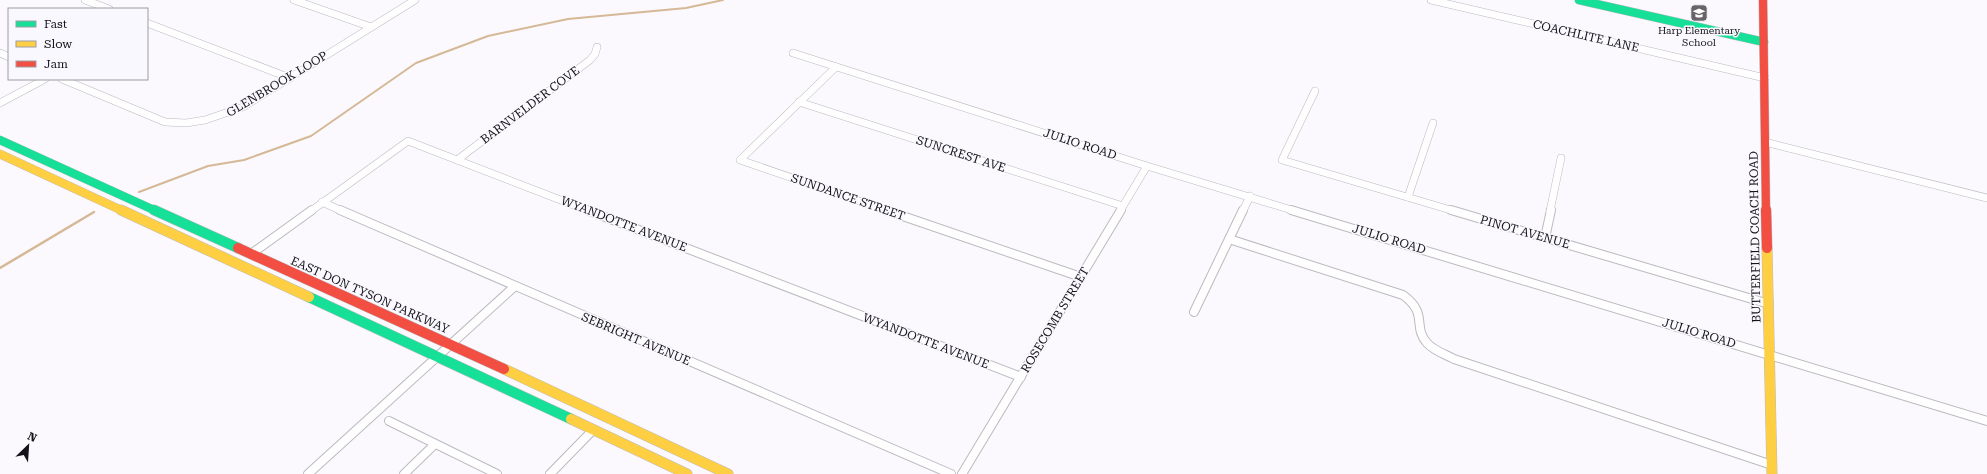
<svg xmlns="http://www.w3.org/2000/svg" width="1987" height="474" viewBox="0 0 1987 474" font-family="'Roboto Serif',serif">
	<rect width="100%" height="100%" fill="#fbf9fe"/>
	<g fill="none" stroke-linecap="round" stroke-linejoin="round">
		<polyline stroke="#d5b996" stroke-width="2" points="139,192 208,166 244,160 311,136 416,63 488,36 568,19 686,8 723,0"/>
		<polyline stroke="#d5b996" stroke-width="2.5" points="0,268 94,212"/>
		<defs>
			<g id="street-far1">
				<polyline points="85,0 109,9"/>
				<polyline points="294,0 371,27"/>
				<polyline points="1431,0 1765,78"/>
				<polyline points="147,23 290,78"/>
				<polyline points="0,53 9,57"/>
				<polyline points="793,53 1147,166 1295,211"/>
				<polyline points="836,67 740,160 888,211"/>
				<polyline points="62,79 165,122 186,123 205,120 243,107 415,0"/>
				<polyline points="1315,91 1282,160 1454,211"/>
				<polyline points="799,102 1123,206"/>
				<polyline points="0,103 45,79"/>
				<polyline points="1765,142 1987,198"/>
				<polyline points="457,160 590,60 595,54 597,47"/>
				<polyline points="1408,197 1433,123"/>
				<polyline points="322,202 342,211"/>
				<polyline points="311,211 408,141 589,211"/>
				<polyline points="1120,211 1147,166"/>
				<polyline points="1243,211 1250,196"/>
				<polyline points="1550,211 1561,158"/>
			</g>
			<g id="street">
				<polyline points="340,210 951,474"/>
				<polyline points="587,210 1021,377"/>
				<polyline points="885,210 1081,277"/>
				<polyline points="1291,210 1987,421"/>
				<polyline points="1451,210 1769,304"/>
				<polyline points="1545,238 1551,210"/>
				<path d="M1229,239l174,56c26,19 9,31 24,48 7,8 18,11 27,16l318,106"/>
				<polyline points="251,254 312,210"/>
				<polyline points="1194,312 1243,210"/>
				<polyline points="389,421 497,474"/>
				<polyline points="308,474 515,286"/>
				<polyline points="404,474 435,444"/>
				<polyline points="550,474 593,430"/>
				<polyline points="962,474 1121,210"/>
			</g>
			<g id="fast-far1">
				<polyline points="1579,0 1764,42"/>
				<polyline points="0,140 156,211"/>
			</g>
			<g id="fast">
				<polyline points="154,210 238,248"/>
				<polyline points="309,297 571,419"/>
			</g>
			<polyline id="slow-far1" points="0,154 123,211"/>
			<g id="slow">
				<polyline points="121,210 309,297"/>
				<polyline points="1767,248 1772,474"/>
				<polyline points="504,369 728,474"/>
				<polyline points="571,419 687,474"/>
			</g>
			<polyline id="jam-far1" points="1763,0 1766,211"/>
			<g id="jam">
				<polyline points="1766,210 1767,248"/>
				<polyline points="238,248 504,369"/>
			</g>
		</defs>
		<use href="#street-far1" stroke="#bcbabf" stroke-width="8"/>
		<use href="#street" stroke="#bcbabf" stroke-width="10"/>
		<use href="#fast-far1" stroke="#bcbabf" stroke-width="9"/>
		<use href="#fast" stroke="#bcbabf" stroke-width="11"/>
		<use href="#slow-far1" stroke="#bcbabf" stroke-width="9"/>
		<use href="#slow" stroke="#bcbabf" stroke-width="11"/>
		<use href="#jam-far1" stroke="#bcbabf" stroke-width="9"/>
		<use href="#jam" stroke="#bcbabf" stroke-width="11"/>
		<use href="#street-far1" stroke="#fefeff" stroke-width="7"/>
		<use href="#street" stroke="#fefeff" stroke-width="8"/>
		<use href="#fast-far1" stroke="#16e098" stroke-width="8"/>
		<use href="#fast" stroke="#16e098" stroke-width="10"/>
		<use href="#slow-far1" stroke="#ffcf43" stroke-width="8"/>
		<use href="#slow" stroke="#ffcf43" stroke-width="10"/>
		<use href="#jam-far1" stroke="#f24e42" stroke-width="8"/>
		<use href="#jam" stroke="#f24e42" stroke-width="10"/>
	</g>
	<defs>
		<symbol id="school-square" viewBox="-11 -11 22 22"><rect x="-9" y="-9" width="18" height="18" rx="4" fill="#666469" stroke="#faf8ff"/><path d="M0-5L7-2L0 1L-7-2ZM-4 1L0 2.5L4 1V4Q0 6-4 4Z" fill="#fff"/></symbol>
	</defs>
	<g fill-rule="evenodd">
		<use href="#school-square" x="1689" y="3" width="20" height="20"/>
	</g>
	<g text-anchor="middle" stroke-width="3" stroke-linejoin="round" paint-order="stroke">
		<g font-size="10" fill="#151319" stroke="#faf8ff">
			<text x="1699" y="34">Harp Elementary<tspan x="1699" dy="12">School</tspan></text>
		</g>
		<g font-size="12" fill="#151319" stroke="#faf8ff">
			<text transform="translate(1586 36) rotate(13)" y="4">COACHLITE LANE</text>
			<text transform="translate(277 84) rotate(-31)" y="4">GLENBROOK LOOP</text>
			<text transform="translate(530 105) rotate(-37)" y="4">BARNVELDER COVE</text>
			<text transform="translate(1080 144) rotate(18)" y="4">JULIO ROAD</text>
			<text transform="translate(961 154) rotate(18)" y="4">SUNCREST AVE</text>
			<text transform="translate(848 197) rotate(19)" y="4">SUNDANCE STREET</text>
			<text transform="translate(624 224) rotate(21)" y="4">WYANDOTTE AVENUE</text>
			<text transform="translate(1525 232) rotate(16)" y="4">PINOT AVENUE</text>
			<text transform="translate(1755 237) rotate(-91)" y="4">BUTTERFIELD COACH ROAD</text>
			<text transform="translate(1389 239) rotate(17)" y="4">JULIO ROAD</text>
			<text transform="translate(370 295) rotate(24)" y="4">EAST DON TYSON PARKWAY</text>
			<text transform="translate(1055 320) rotate(-59)" y="4">ROSECOMB STREET</text>
			<text transform="translate(1699 333) rotate(17)" y="4">JULIO ROAD</text>
			<text transform="translate(636 339) rotate(23)" y="4">SEBRIGHT AVENUE</text>
			<text transform="translate(926 341) rotate(21)" y="4">WYANDOTTE AVENUE</text>
		</g>
	</g>
	<rect x="8" y="8" width="140" height="72" fill="#faf8ff" stroke="#9e9ca3"/>
	<rect x="16" y="21" width="20" height="6" fill="#16e098" stroke="#9e9ca3"/>
	<text x="44" y="28" font-size="12" fill="#151319">Fast</text>
	<rect x="16" y="41" width="20" height="6" fill="#ffcf43" stroke="#9e9ca3"/>
	<text x="44" y="48" font-size="12" fill="#151319">Slow</text>
	<rect x="16" y="61" width="20" height="6" fill="#f24e42" stroke="#9e9ca3"/>
	<text x="44" y="68" font-size="12" fill="#151319">Jam</text>
	<g transform="translate(28 446) rotate(25)" stroke="#faf8ff" stroke-width="3" paint-order="stroke">
	<path d="M0-3L7 15L0 10L-7 15Z" fill="#151319"/>
	<text y="-6" font-size="11" font-weight="bold" text-anchor="middle" fill="#151319">N</text>
	</g>
</svg>
